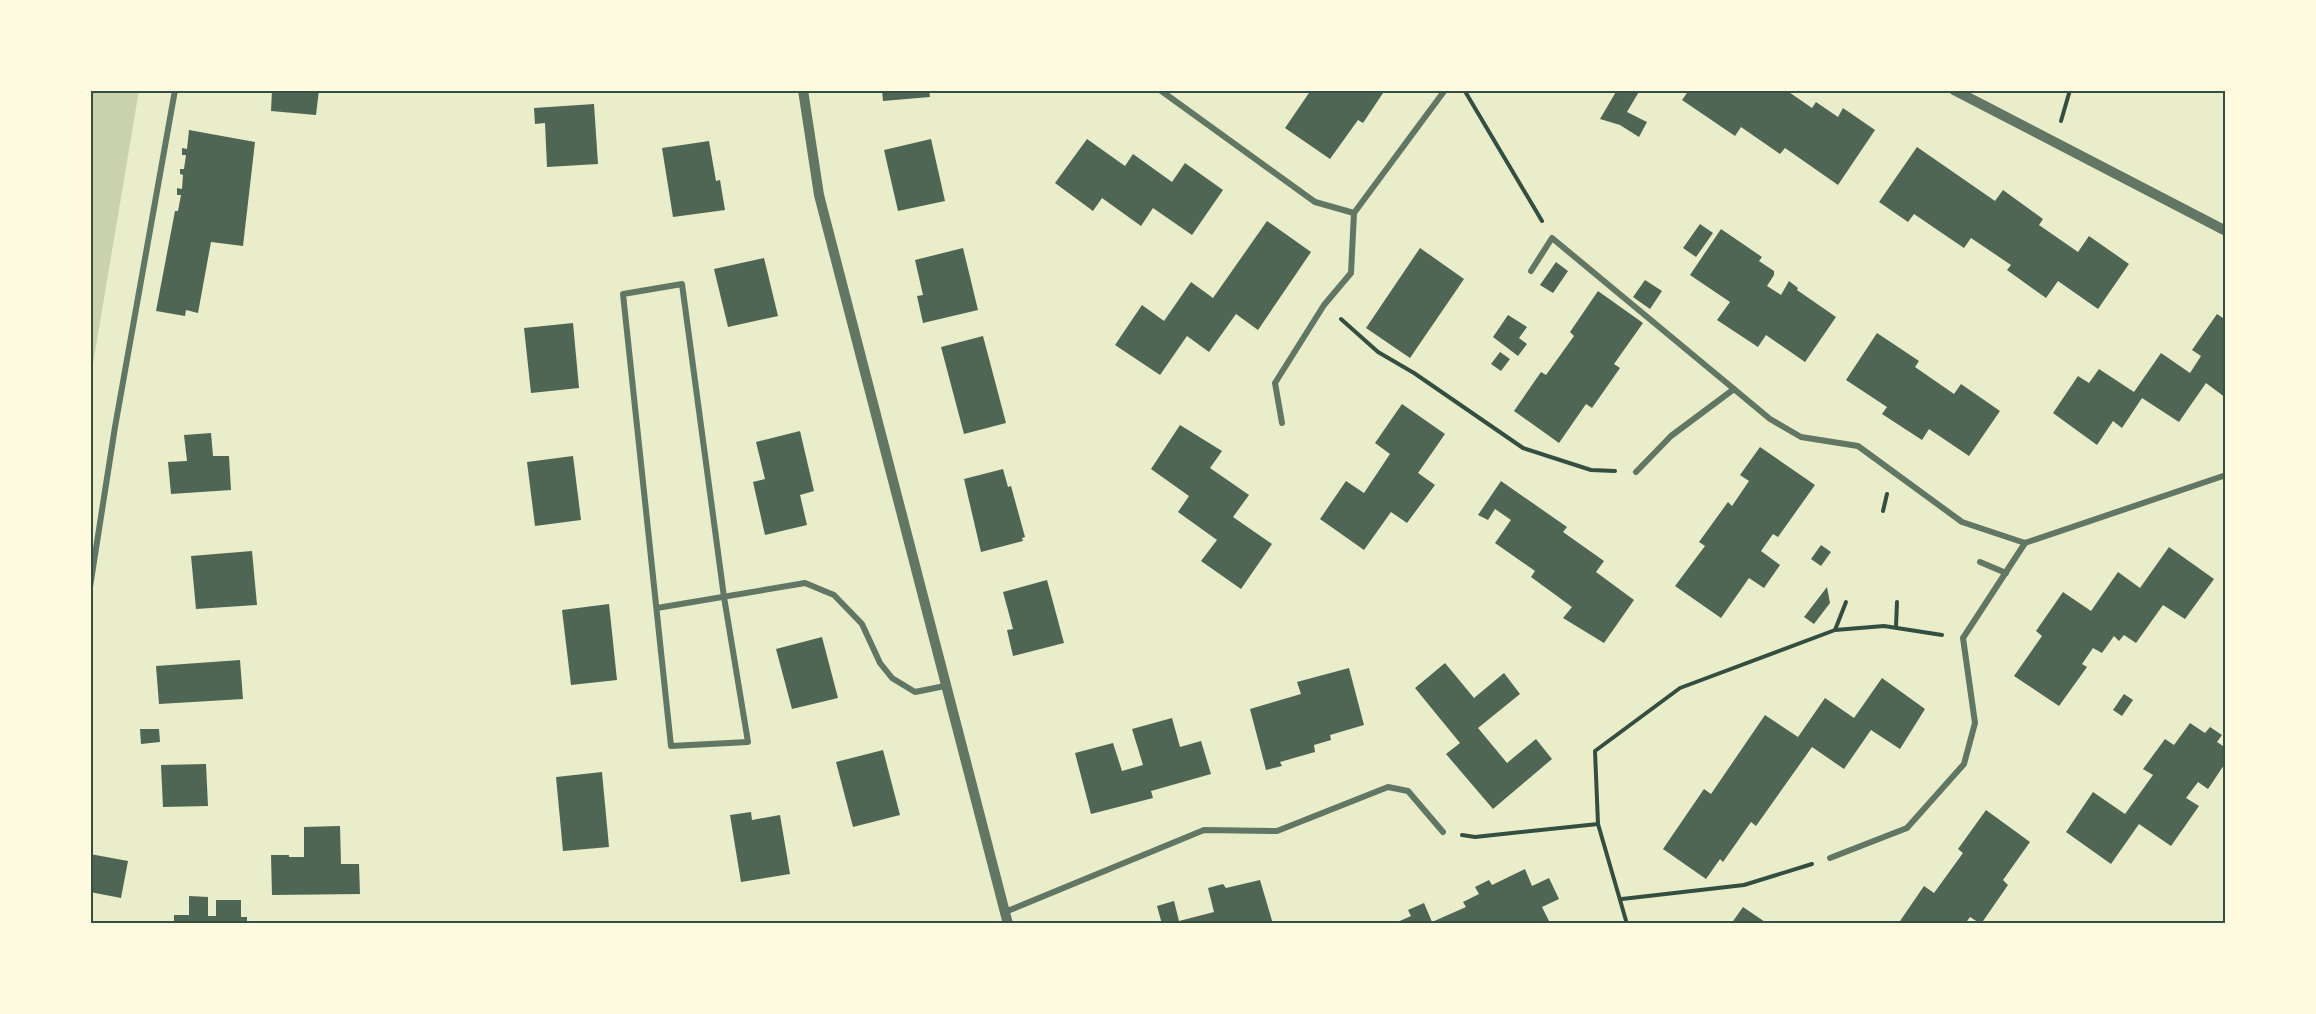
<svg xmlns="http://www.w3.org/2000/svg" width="2316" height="1014" viewBox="0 0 2316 1014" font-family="'Varela Round',sans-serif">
	<rect width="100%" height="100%" fill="#e9edc9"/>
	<polygon fill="#cad2ad" points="90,90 139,90 90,382"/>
	<g fill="#4f6655">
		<polygon points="272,90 319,90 316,115 271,111"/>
		<polygon points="882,90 929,90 930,97 883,101"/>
		<polygon points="1311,90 1318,92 1320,90 1385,90 1363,123 1358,120 1330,159 1285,128"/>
		<polygon points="1617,90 1640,90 1627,112 1647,122 1639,137 1620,125 1600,119"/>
		<polygon points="1689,90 1786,90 1812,108 1816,102 1838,117 1843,108 1875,130 1838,185 1785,148 1780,154 1741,127 1735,136 1682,100"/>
		<polygon points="594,104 598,164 547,167 545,123 535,124 534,108"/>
		<polygon points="189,130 255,142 243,246 211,242 198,313 186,310 185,316 156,311 175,211 178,211 181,195 177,195 177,188 182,189 183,175 180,174 180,169 184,169 186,155 182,155 182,148 187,149"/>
		<polygon points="931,139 945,201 898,211 884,150"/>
		<polygon points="1087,139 1125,166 1133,154 1172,182 1185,163 1223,190 1192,235 1153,208 1141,226 1102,198 1093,211 1055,183"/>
		<polygon points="709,141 716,181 720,180 725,210 673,217 662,148"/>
		<polygon points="1917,147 1995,201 2003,190 2043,219 2039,225 2078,252 2089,236 2129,264 2098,309 2058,281 2046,298 2007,270 2011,265 1971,238 1964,248 1914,214 1908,222 1879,202"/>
		<polygon points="1267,221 1311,252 1258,330 1236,314 1209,352 1187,336 1160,375 1115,345 1142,305 1164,321 1191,282 1213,298"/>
		<polygon points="1700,224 1713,233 1696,257 1683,248"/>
		<polygon points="1721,229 1762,257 1759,261 1774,271 1774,275 1767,286 1781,295 1789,281 1798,288 1797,290 1836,317 1805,362 1766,335 1758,347 1717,320 1730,302 1690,275"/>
		<polygon points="963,248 978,310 923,323 917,296 923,295 915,260"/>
		<polygon points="1420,248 1464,279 1410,358 1366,328"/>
		<polygon points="764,258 778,316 728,327 714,269"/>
		<polygon points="1556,262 1568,271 1553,293 1540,285"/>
		<polygon points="1645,280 1662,291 1650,309 1633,297"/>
		<polygon points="1598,291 1643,323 1614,364 1620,368 1592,408 1586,404 1559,443 1514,411 1541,372 1546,375 1574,336 1570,332"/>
		<polygon points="2217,314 2226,320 2226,398 2206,383 2179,422 2142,398 2122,428 2113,421 2097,445 2053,413 2078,376 2089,383 2099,369 2134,392 2161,353 2190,373 2201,356 2192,350"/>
		<polygon points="1508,315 1527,327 1519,338 1527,344 1518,356 1493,337"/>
		<polygon points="573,323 579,388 531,393 524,328"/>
		<polygon points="1877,333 1919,361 1915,367 1954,394 1961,384 2000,411 1969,456 1929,429 1922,440 1882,414 1887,407 1846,380"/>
		<polygon points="983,336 1006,423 964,434 941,347"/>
		<polygon points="1500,352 1510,359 1501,371 1491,364"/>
		<polygon points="1402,404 1445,434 1418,473 1435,485 1407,523 1391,512 1364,550 1320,519 1346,481 1364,493 1390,454 1375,443"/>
		<polygon points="1180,425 1222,451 1210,468 1249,495 1233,517 1272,544 1241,589 1201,561 1217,540 1178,512 1189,496 1151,469"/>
		<polygon points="800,431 814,491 800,495 807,525 765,535 753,482 765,479 756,442"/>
		<polygon points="211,433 213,456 229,456 231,490 171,494 168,462 187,461 184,435"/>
		<polygon points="1760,447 1815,485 1778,537 1773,534 1761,551 1780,565 1764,588 1749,578 1721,618 1675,586 1705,546 1699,542 1728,502 1732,506 1749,481 1740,475"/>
		<polygon points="573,456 581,520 535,526 527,462"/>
		<polygon points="1003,469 1008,487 1011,486 1025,537 1022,538 1023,541 981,552 964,479"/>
		<polygon points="1501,481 1567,527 1563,532 1604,561 1596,572 1634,600 1604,643 1563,618 1572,607 1531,577 1535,571 1495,543 1511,520 1495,509 1488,520 1478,515"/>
		<polygon points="1821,545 1831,552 1821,566 1811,559"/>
		<polygon points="2169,547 2214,579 2185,619 2163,605 2136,643 2124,635 2119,641 2114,636 2102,653 2093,648 2082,664 2087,667 2059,706 2014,676 2042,636 2036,631 2063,592 2091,611 2118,572 2140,588"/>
		<polygon points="252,551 257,605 196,609 191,556"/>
		<polygon points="1047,580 1064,643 1013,656 1007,630 1013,629 1003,592"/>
		<polygon points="1827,587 1830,603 1814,624 1804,617"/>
		<polygon points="609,604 617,680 571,685 562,610"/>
		<polygon points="822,637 838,698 792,709 776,649"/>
		<polygon points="240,660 243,699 159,704 156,666"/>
		<polygon points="1445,663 1474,698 1504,673 1520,694 1478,728 1507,763 1536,739 1552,759 1493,809 1446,754 1460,743 1415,688"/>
		<polygon points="1349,668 1364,725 1330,735 1331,740 1314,745 1315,752 1280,762 1282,766 1266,770 1250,709 1301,694 1297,682"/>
		<polygon points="1882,678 1925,709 1900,749 1871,730 1844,769 1812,747 1756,826 1751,822 1723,862 1720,859 1706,879 1663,849 1704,789 1711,794 1765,715 1798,737 1825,698 1854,718"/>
		<polygon points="2124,694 2133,700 2122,716 2113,710"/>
		<polygon points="1172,718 1180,747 1201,741 1211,774 1151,791 1153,798 1091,814 1075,753 1113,743 1122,771 1143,765 1132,729"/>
		<polygon points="2190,723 2205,733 2210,727 2222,735 2217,742 2226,748 2226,762 2208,789 2198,782 2186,798 2199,806 2171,846 2139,824 2111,864 2066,832 2093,792 2125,814 2153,775 2143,769 2165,739 2174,745"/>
		<polygon points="140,729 159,729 160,742 141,744"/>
		<polygon points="883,750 900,815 853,827 836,762"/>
		<polygon points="206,764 208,806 163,807 161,765"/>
		<polygon points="602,772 609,847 563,851 556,777"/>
		<polygon points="1986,810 2030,842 2003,880 2008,885 1981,924 1970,917 1965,924 1898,924 1924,886 1934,893 1963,853 1958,849"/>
		<polygon points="751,812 752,820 780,815 790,874 741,882 730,815"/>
		<polygon points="340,826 341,864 359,864 360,894 272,895 271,855 289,855 289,857 304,857 304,827"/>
		<polygon points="90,854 128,861 121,898 90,892"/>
		<polygon points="1525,869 1532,886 1549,878 1559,899 1542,907 1549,921 1544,924 1393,924 1411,916 1408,910 1424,903 1432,922 1466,907 1463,902 1479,894 1475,887 1489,880 1492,885"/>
		<polygon points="1260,880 1273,924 1162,924 1157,906 1174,901 1179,921 1214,912 1208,888 1223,884 1226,888"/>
		<polygon points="189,896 208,897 208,916 216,916 216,900 241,900 241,917 247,917 247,924 174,924 174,915 189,915"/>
		<polygon points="1743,907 1768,924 1731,924"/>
	</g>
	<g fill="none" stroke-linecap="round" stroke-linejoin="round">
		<g stroke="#344e41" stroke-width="4">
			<polyline points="1466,93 1542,221"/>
			<polyline points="2061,121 2070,90"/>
			<polyline points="1341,319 1378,352 1414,373 1523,448 1591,470 1615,471"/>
			<polyline points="1883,511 1887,494"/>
			<polyline points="1896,627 1897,602"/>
			<polyline points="1835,630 1846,602"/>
			<polyline points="1462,835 1475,837 1598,824"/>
			<polyline points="1622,899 1744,885 1812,864"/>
			<polyline points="1627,924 1598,824 1595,751 1680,688 1835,630 1884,626 1942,635"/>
		</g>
		<g stroke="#617663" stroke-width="6">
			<polyline points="1160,90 1315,202 1354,213"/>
			<polyline points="1531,271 1552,238 1734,389"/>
			<polygon points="682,284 724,597 748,742 671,746 623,294"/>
			<polyline points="1282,423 1275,383 1324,305 1351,273 1354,213 1445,90"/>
			<polyline points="1636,472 1671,436 1734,389 1770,419 1801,437 1858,446 1962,522 2025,543 2226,475"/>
			<polyline points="1980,562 2006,573"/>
			<polyline points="90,587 115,427 175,90"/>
			<polyline points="657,608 805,583 834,595 862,624 880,663 892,678 915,692 945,686"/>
			<polyline points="1830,858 1907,828 1964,764 1975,723 1963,638 2025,543"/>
			<polyline points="1005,912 1204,830 1277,831 1388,787 1408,791 1443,832"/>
		</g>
		<g stroke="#617663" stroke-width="10">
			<polyline points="803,90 819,195 1008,924"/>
			<polyline points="1954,90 2226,231"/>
		</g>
	</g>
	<rect width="2316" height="1014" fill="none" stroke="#fefae0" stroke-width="183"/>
	<rect x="92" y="92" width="2132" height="830" fill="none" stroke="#344e41" stroke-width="2"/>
</svg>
